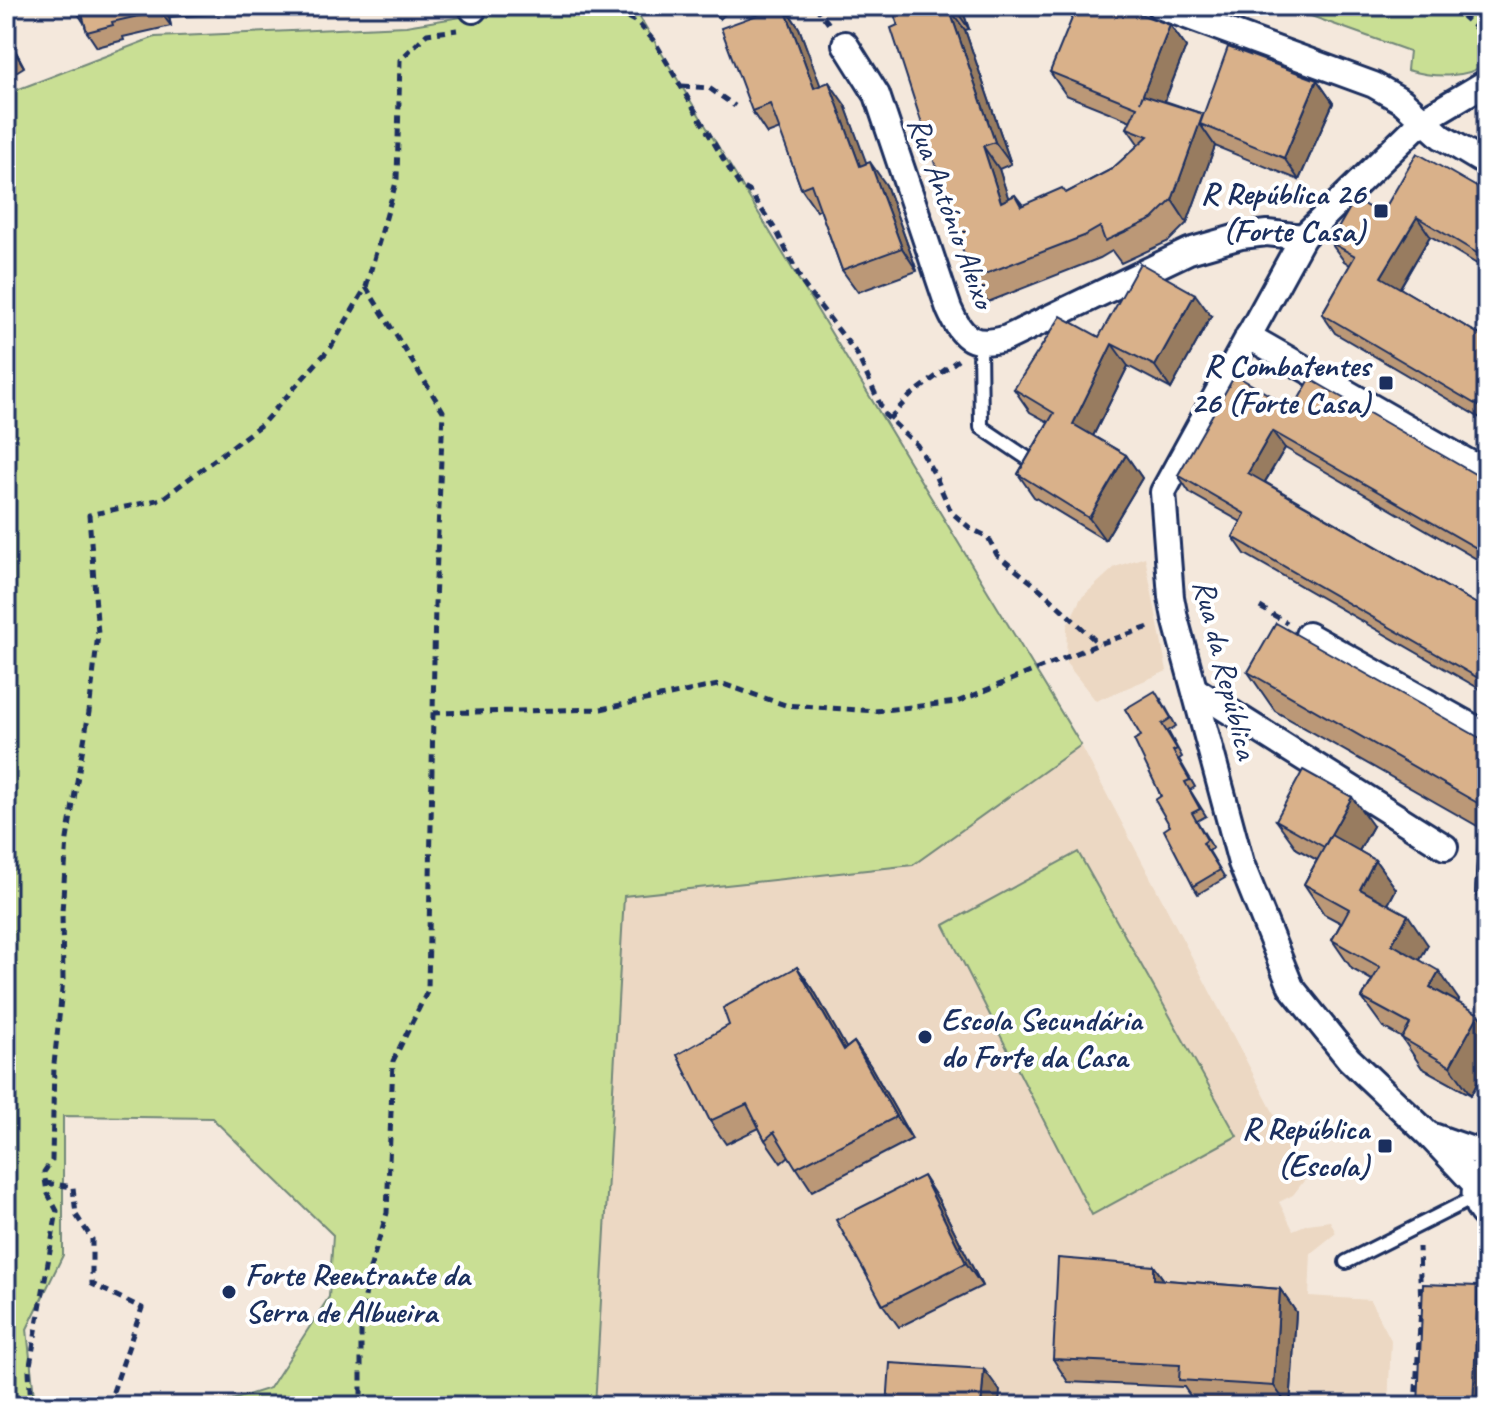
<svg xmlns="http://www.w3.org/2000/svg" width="1493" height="1412" viewBox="0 0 1493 1412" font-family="Caveat,sans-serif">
	<rect width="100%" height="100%" fill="#f4e8dc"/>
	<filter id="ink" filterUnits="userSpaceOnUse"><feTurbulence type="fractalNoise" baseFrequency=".0125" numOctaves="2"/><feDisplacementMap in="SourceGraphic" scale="16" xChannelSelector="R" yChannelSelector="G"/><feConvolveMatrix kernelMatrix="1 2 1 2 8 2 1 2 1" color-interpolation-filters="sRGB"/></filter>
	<g filter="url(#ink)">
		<g fill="#ecd8c3">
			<polygon points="1145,557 1167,671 1096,701 1066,663 1067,626 1081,598 1115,567"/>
			<polygon points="1081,745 1307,1177 1293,1195 1279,1202 1293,1230 1308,1224 1330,1221 1336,1233 1311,1253 1309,1296 1370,1300 1391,1340 1388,1406 595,1406 624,896 913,864"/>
		</g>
		<g fill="#c9df94" stroke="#728779" stroke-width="2">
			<polygon points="510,6 633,6 1081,745 913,865 624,896 595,1406 213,1406 270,1388 329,1297 333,1235 212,1118 63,1116 63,1255 27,1329 35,1406 6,1406 6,94 155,37 406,26 510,9"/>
			<path d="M1283,6h204v57c-22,17 -55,14 -80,7l2,-19z"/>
			<polygon points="1078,852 1237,1136 1092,1215 944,925"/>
		</g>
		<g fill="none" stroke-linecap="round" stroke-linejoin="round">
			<defs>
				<g id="lane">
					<polyline points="980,343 981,427 1036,464"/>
					<polyline points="1346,1262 1475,1197"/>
				</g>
				<g id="street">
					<polyline points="471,6 473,10"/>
					<polyline points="1159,6 1374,85 1402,101 1442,137 1487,164"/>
					<path d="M845,44l32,51 72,214c13,30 25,39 58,29l182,-87 52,-15 26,-3 36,4"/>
					<polyline points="1248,336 1487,473"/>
					<polyline points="1308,635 1487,735"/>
					<polyline points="1197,691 1445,847"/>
					<polyline points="1433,1136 1487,1155"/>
					<path d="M1482,1171c-11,17 -10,33 5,47"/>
					<polyline points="1475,1184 1428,1134 1349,1059 1291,987 1241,863 1175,618 1171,597 1163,492 1303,237 1423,120 1487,82"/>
				</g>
			</defs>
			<use href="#lane" stroke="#1b2f5e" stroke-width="18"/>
			<use href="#street" stroke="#1b2f5e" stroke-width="30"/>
			<g stroke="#1b2f5e" stroke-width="5" stroke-dasharray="8 6" stroke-linecap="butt">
				<polyline points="622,6 623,15 638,23 655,42 731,172 740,186 749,191 777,232 803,284 857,354 885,415 917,445 935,475 951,512 970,528 988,537 997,555 1040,589 1099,644"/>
				<polyline points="815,6 829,24"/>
				<polyline points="1451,6 1487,38"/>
				<polyline points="682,86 709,88 735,106"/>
				<polyline points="366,287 397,179 400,60 427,34 457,30"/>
				<polyline points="889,419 910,396 958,360"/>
				<polyline points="1260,607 1287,623"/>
				<polyline points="433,713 601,709 723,684 785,705 875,711 957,702 1099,644 1152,626"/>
				<polyline points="46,1183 73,1187 76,1215 92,1239 92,1284 142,1308 108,1406"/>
				<polyline points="31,1406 29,1371 57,1211 47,1192 44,1172 52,1160 54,1064 63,980 62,912 67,839 89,712 98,634 89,515 162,499 262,424 331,347 366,287 443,411 435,604 428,990 393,1061 387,1213 368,1275 361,1327 361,1402 359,1406"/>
				<polyline points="1415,1406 1421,1308 1419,1247"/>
			</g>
			<use href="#lane" stroke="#fff" stroke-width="12"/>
			<use href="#street" stroke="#fff" stroke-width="24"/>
		</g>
		<g fill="#bb9877" stroke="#1b2f5e" stroke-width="2">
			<polygon points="75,6 225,6 225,13 169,17 171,26 123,37 124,40 97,47 87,32 84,23 77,12"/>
			<polygon points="364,6 412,6 366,9"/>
			<polygon points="707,6 733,6 720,19"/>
			<polygon points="784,6 799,28 820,86 845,105 866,164 886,185 917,271 858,292 842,270 820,209 817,211 801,188 780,129 767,134 752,111"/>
			<polygon points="892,6 961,6 969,29 965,30 1011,164 999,169 1008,198 1015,195 1023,205 1066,193 1112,169 1139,145 1127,128 1131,121 1066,95 1050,72 1170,25 1186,47 1165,101 1203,114 1317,80 1333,103 1299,180 1215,146 1187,223 1169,241 1121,263 1112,251 1100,258 988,302 972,279"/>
			<polygon points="6,33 24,67 6,78"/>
			<polygon points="1487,193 1487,270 1430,236 1400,288 1487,339 1487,422 1335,333 1322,314 1350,265 1344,261 1330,242 1381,215"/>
			<polygon points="1211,316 1171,389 1128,366 1093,436 1126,455 1142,478 1105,540 1034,497 1018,474 1048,422 1030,412 1014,389 1099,337"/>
			<polygon points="1293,409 1487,481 1487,565 1285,448 1265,482 1487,610 1487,693 1245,554 1233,537 1241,522 1190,493 1178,475"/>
			<polygon points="1248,672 1487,742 1487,910 1475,893 1479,827 1275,711"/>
			<polygon points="1161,699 1176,726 1168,731 1182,757 1179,759 1195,787 1190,790 1206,816 1197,821 1213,848 1209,851 1225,878 1198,894 1193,886 1170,826 1141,736"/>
			<polygon points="1276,820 1373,826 1359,851 1375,860 1396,889 1388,904 1428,945 1420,960 1459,1000 1458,1002 1471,1095 1422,1068 1402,1038 1383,1027 1362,998 1372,980 1352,969 1332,940 1341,923 1324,914 1304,884 1317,860 1297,849"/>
			<polygon points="797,967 813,989 846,1048 854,1042 870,1065 912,1139 812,1191 789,1156 781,1163 765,1140 759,1128 726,1144 710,1121 729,1025"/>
			<polygon points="938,1199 982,1286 899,1327 883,1305"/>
			<polygon points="1154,1266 1164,1280 1280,1289 1296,1312 1290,1406 1242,1406 1195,1403 1184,1387 1068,1382 1053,1359"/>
		</g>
		<g fill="#987c61" stroke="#1b2f5e" stroke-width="2">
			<polygon points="159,6 162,6 169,17 171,26 160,11"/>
			<polygon points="784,6 799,28 830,111 814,88"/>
			<polygon points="953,6 961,6 969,29"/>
			<polygon points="949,8 965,30 1011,164 995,142"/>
			<polygon points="1170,25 1186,47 1155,125 1140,102"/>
			<polygon points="6,33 24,67 14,51 6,37"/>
			<polygon points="1317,80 1333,103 1299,180 1284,158"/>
			<polygon points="829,82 845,105 876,189 860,166"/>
			<polygon points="1203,114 1200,124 1215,146 1187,223 1172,200"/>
			<polygon points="983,146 999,169 1017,225 1001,202"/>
			<polygon points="870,162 886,185 917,271 902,248"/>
			<polygon points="1417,217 1430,236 1395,296 1381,277"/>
			<polygon points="1195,294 1211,316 1171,389 1155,366"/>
			<polygon points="1112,344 1128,366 1088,446 1073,424"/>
			<polygon points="1272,431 1285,448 1260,490 1248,473"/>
			<polygon points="1126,455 1142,478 1105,540 1089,518"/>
			<polygon points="1352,797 1373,826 1345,876 1324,847"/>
			<polygon points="1375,860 1396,889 1381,918 1360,889"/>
			<polygon points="1408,915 1428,945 1412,974 1392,944"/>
			<polygon points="797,967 813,989 860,1072 844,1050"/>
			<polygon points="1439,971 1459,1000 1451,1016 1430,987"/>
			<polygon points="1479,1014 1487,1026 1487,1065 1471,1095 1450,1066"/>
			<polygon points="854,1042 870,1065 912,1139 896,1117"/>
			<polygon points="923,1176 938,1199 982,1286 966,1263"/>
			<polygon points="1154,1266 1170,1289 1154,1279"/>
			<polygon points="1478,1286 1487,1299 1487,1406 1473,1406"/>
			<polygon points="1280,1289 1296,1312 1290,1406 1288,1406 1274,1386"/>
			<polygon points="984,1369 1000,1391 999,1406 981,1406"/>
		</g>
		<g fill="#d9b18a" stroke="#1b2f5e" stroke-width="2">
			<polygon points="75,6 159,6 160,11 112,22 113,25 87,32 81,10 77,12"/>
			<polygon points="782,6 784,6 814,88 829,82 860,166 870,162 902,248 842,270 811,184 801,188 770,104 752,111 721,28"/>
			<polygon points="892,6 953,6 949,8 995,142 983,146 1001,202 1015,195 1021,206 1062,188 1066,193 1112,169 1148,136 1127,128 1137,107 1050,72 1077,6 1118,6 1170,25 1140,102 1143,95 1203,114 1172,200 1153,219 1105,241 1100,227 1084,236 972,279 891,28 898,25"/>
			<polygon points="6,37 14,51 6,56"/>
			<polygon points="1228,47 1317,80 1284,158 1200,124"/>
			<polygon points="1417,153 1487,193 1487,259 1417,217 1381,277 1487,339 1487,411 1322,314 1355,256 1330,242 1355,199 1381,215"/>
			<polygon points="1140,263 1195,294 1155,366 1112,344 1073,424 1126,455 1089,518 1018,474 1054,413 1014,389 1061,316 1099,337"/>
			<polygon points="1235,375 1293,409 1310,379 1487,481 1487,554 1272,431 1248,473 1487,610 1487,683 1233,537 1245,514 1178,475"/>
			<polygon points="1276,623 1487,742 1487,894 1475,893 1481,805 1248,672"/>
			<polygon points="1155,691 1171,718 1162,724 1177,749 1173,751 1190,780 1185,782 1200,809 1192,813 1207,840 1203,843 1220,870 1193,886 1164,830 1170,826 1155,800 1161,796 1134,740 1141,736 1125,709"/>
			<polygon points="1303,770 1352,797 1324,847 1276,820"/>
			<polygon points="1331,835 1375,860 1360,889 1408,915 1392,944 1439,971 1430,987 1479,1014 1450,1066 1402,1038 1410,1024 1362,998 1380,967 1332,940 1349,909 1304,884"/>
			<polygon points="797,967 844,1050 854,1042 896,1117 796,1168 774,1132 765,1140 747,1104 710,1121 677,1055 729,1025 723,1008"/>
			<polygon points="923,1176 966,1263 883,1305 836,1220"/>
			<polygon points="1058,1258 1154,1266 1154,1279 1280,1289 1274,1386 1179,1380 1180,1365 1053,1359"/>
			<polygon points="1423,1284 1478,1286 1473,1406 1418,1406"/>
			<polygon points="890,1363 984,1369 981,1406 887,1406"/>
		</g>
	</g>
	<g fill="#1b2f5e" stroke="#fff" stroke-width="3">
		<rect x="1373" y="203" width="16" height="16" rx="4"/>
		<rect x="1378" y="375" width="16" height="16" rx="4"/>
		<circle cx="925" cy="1037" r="8"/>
		<rect x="1377" y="1138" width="16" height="16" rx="4"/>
		<circle cx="229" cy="1292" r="8"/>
	</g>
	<g text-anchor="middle" stroke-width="8" stroke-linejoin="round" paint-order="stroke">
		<g font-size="32" font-weight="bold" fill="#1b2f5e" stroke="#fff" text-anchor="end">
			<text x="1365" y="204">R República 26<tspan x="1365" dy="37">(Forte Casa)</tspan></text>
			<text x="1370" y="376">R Combatentes<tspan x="1370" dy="37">26 (Forte Casa)</tspan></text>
			<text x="941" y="1030" text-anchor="start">Escola Secundária<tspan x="941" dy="37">do Forte da Casa</tspan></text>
			<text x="1369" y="1139">R República<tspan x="1369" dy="37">(Escola)</tspan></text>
			<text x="245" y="1285" text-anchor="start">Forte Reentrante da<tspan x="245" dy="37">Serra de Albueira</tspan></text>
		</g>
		<g font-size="32" fill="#1b2f5e" stroke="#fff">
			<text transform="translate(952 212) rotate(70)" y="11">Rua António Aleixo</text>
			<text transform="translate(1226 669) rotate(76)" y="11">Rua da República</text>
		</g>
	</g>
	<rect width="1493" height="1412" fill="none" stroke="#fff" stroke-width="32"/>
	<rect x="16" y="16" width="1461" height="1380" fill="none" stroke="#1b2f5e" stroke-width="3" filter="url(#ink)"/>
</svg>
